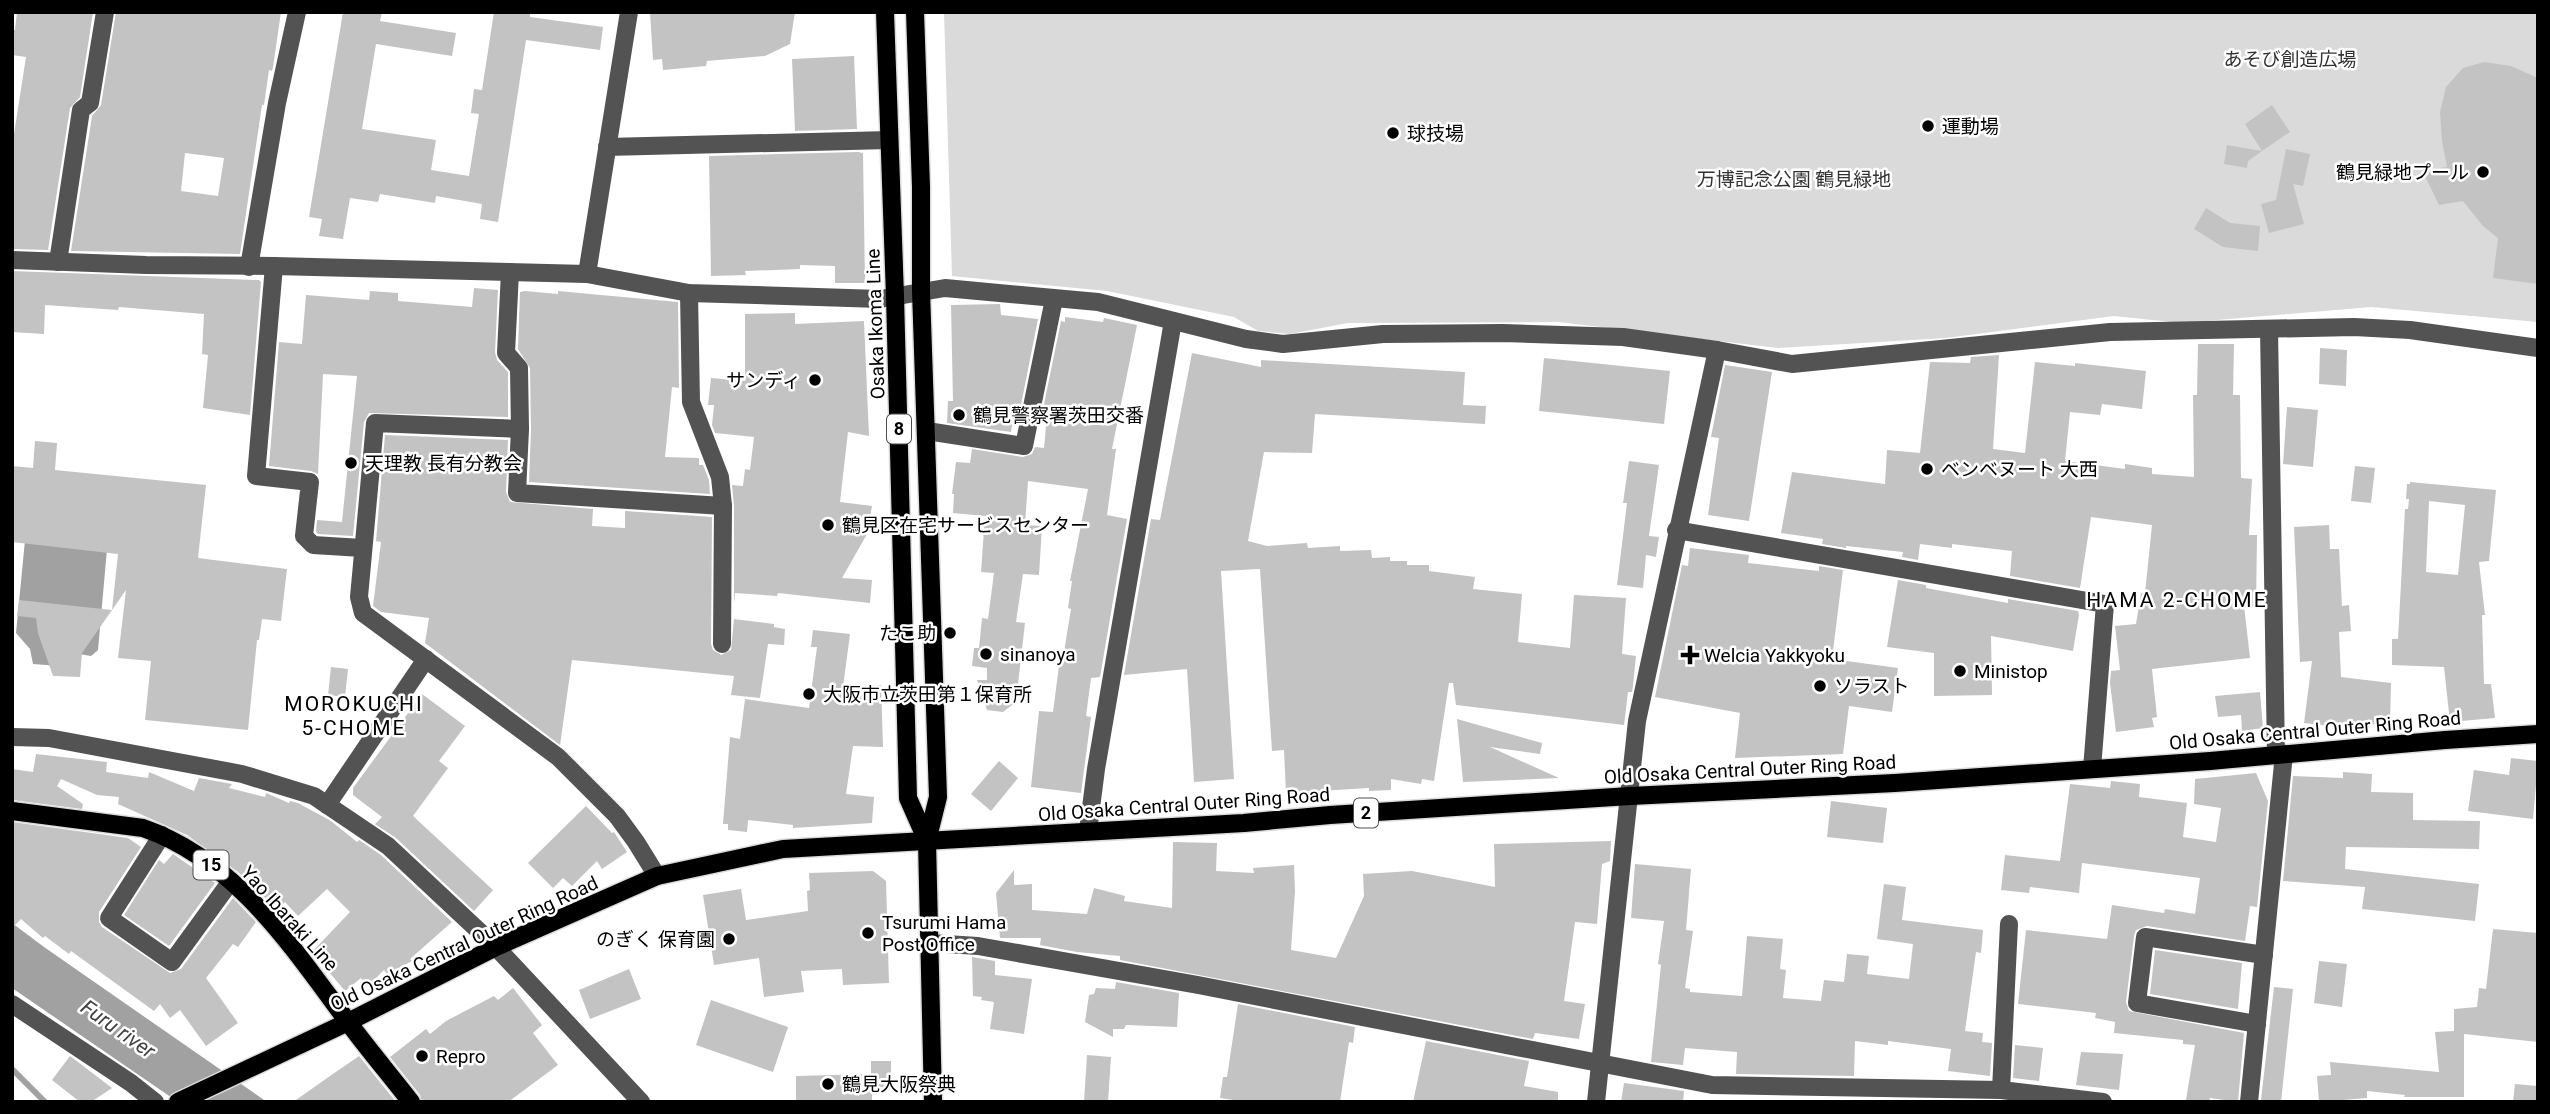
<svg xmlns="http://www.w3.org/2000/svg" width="2550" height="1114" viewBox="0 0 2550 1114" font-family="Roboto,'Noto Sans JP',sans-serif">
	<rect width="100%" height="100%" fill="#fff"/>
	<polygon fill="#dadada" points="944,12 2538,12 2538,322 2371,307 2181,323 2114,316 1946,338 1778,348 1558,322 1348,323 1290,334 1258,331 1234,317 1107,291 952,276"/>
	<g fill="#a1a1a1">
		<polygon points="26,530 108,538 98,650 91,656 79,654 72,667 33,664 30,649 16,633"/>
		<polygon points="12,923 44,947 267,1102 178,1102 12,988"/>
	</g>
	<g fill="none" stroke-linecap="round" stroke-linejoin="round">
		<polyline stroke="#a1a1a1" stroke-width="6" points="12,1069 45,1102"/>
	</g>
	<g fill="#c3c3c3" fill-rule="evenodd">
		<polygon points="17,12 93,12 80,97 70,108 48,250 12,249 12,147 26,57 12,55 12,29 15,30"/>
		<path d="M116,12h165l-8,55 -1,4 -3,-1 -5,35h-2l-22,149 -169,-3 21,-135 9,-11zM185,153l39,5 -6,38 -37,-5z"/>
		<polygon points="343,12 382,12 380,21 456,33 452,56 376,44 362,129 436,140 431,170 469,176 479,114 471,113 474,89 482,90 494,12 530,12 530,17 603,27 600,50 526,40 498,222 480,219 482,204 436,196 435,203 380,194 378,202 350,198 343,239 319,236 322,219 309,217"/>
		<polygon points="650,12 795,12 790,44 765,56 707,61 706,66 663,70 662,59 653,60"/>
		<polygon points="854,56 857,129 795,131 792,59"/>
		<polygon points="2484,62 2511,66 2538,78 2538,284 2493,278 2498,238 2483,226 2463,201 2439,205 2425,176 2433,169 2447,167 2442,141 2440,112 2446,87 2463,68"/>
		<polygon points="2272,105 2290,132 2262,151 2245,124"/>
		<polygon points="2227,145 2262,151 2248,161 2247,168 2224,164"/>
		<polygon points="2286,149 2310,154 2303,186 2293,184 2304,224 2269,233 2261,204 2276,200"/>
		<polygon points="858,152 863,153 865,283 835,283 835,266 800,265 800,269 745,271 746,275 711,276 709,156"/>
		<polygon points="2206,208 2230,223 2260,226 2258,251 2223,247 2194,229"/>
		<polygon points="12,271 259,280 261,282 250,415 203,408 208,355 202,354 204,314 119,307 118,310 45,305 44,334 12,332"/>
		<polygon points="474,288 498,290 495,352 497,360 508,372 508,417 369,413 364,422 353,536 318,534 316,532 317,520 342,522 357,376 323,374 318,474 311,471 269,466 279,342 302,344 306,295 369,300 370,291 398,293 398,301 472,307"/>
		<polygon points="525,291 558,294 558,291 590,294 678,302 679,388 672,387 665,457 699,458 699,465 703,465 709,480 710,494 529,482 531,430 530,368 518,349 520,292"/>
		<polygon points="1000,304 1001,315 1038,319 1020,410 1015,409 1011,432 947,423 948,401 953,401 951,305"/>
		<polygon points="795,313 795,324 864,321 869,436 848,432 840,502 872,506 867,534 842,578 872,580 870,603 778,593 777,596 735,593 734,604 734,506 732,485 743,486 745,469 750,470 754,437 715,433 712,425 714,405 708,405 711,378 745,381 745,314"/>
		<polygon points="1065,317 1103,322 1104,318 1137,325 1112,449 1116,449 1107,515 1127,519 1100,677 1091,678 1086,716 1091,717 1081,793 1031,787 1039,711 1053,712 1060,658 1063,658 1071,609 1068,608 1072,581 1070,581 1088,489 1028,481 1025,525 1042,526 1039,575 1023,574 1016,622 1025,623 1016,702 1003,712 987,710 977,680 987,680 987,668 972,666 974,648 979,648 982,618 988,619 994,573 981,572 985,516 953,513 954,494 952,494 956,462 970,463 972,449 1023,457 1032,454 1035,447 1044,448 1047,415 1042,414 1061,321 1065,322"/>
		<polygon points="2198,344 2234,344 2233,395 2240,395 2241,478 2252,479 2249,535 2257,535 2256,607 2244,606 2250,658 2152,669 2157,717 2152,718 2154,727 2116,732 2110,683 2111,671 2120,670 2115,626 2136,624 2141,593 2145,593 2152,525 2091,517 2080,588 2010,576 2012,551 1952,544 1952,548 1920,544 1918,560 1902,557 1903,552 1846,546 1846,548 1822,544 1823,539 1781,533 1792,472 1885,484 1887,450 1920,453 1930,362 1970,363 1971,357 1999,355 1993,449 2025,453 2035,362 2075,366 2075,363 2146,371 2142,409 2102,404 2100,415 2070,412 2065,461 2125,469 2125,464 2152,468 2152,474 2194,477 2193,395 2197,395"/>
		<polygon points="2320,348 2347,350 2346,386 2319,384"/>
		<polygon points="1192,353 1261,367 1261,360 1465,372 1463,405 1486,406 1485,424 1315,414 1312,453 1264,452 1248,541 1267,546 1307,543 1308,548 1340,546 1340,551 1371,550 1372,558 1390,557 1390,561 1407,561 1407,565 1429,565 1429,571 1475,577 1473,589 1522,594 1518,642 1570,648 1574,595 1626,598 1622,654 1636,656 1633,686 1632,692 1628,692 1624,725 1456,705 1453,683 1449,683 1434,781 1422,779 1421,784 1391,779 1391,790 1369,791 1369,788 1286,793 1284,750 1272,751 1260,569 1221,571 1234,779 1194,782 1187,669 1124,675 1151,519 1160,520"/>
		<polygon points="1544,358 1670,371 1664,424 1539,411"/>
		<polygon points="1725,365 1772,372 1749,521 1708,515 1719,438 1711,437"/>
		<polygon points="2287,407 2318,410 2313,467 2283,464"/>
		<polygon points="385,435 508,440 506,492 510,502 593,509 592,526 625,528 625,511 712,517 711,644 713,650 721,655 731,650 734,619 774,624 774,627 785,629 784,645 768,644 760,698 731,695 734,676 572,660 560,745 425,643 429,618 381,612 373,606 381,542 376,541"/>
		<polygon points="35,441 57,443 55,470 206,485 198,558 287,569 281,621 262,619 259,640 257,640 248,730 145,720 151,661 118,658 126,590 82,653 80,677 53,676 38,633 36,618 17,616 19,600 112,610 118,554 12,542 12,466 33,468"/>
		<polygon points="1629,461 1659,465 1649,536 1659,537 1656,557 1646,555 1643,588 1617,585 1627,503 1623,503"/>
		<polygon points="2355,466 2375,468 2371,503 2351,501"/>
		<path d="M2410,482l86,8 -7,71 -10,1 6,53h-3l2,69h7l4,34 -45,4 -6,-55 -52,-2v-26h6l7,-130h3l1,-10h-3l1,-15h3zM2429,501l36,4 -7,70 -32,-3z"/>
		<polygon points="2329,525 2330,549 2339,549 2342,606 2349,605 2351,631 2339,632 2341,677 2391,683 2390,725 2346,723 2346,728 2304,723 2312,661 2300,662 2294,527"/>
		<polygon points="1690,548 1749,555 1748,563 1819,571 1819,566 1843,570 1832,659 1898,668 1892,712 1849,706 1843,754 1735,758 1740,713 1655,697 1682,565 1688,566"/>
		<polygon points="1898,580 1926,585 1926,588 2008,603 2008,599 2078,611 2079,615 2073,651 1991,636 1992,695 1934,696 1934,653 1887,647"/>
		<polygon points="813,630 850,634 843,687 881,685 883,747 853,746 846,794 874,797 872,823 793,828 793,825 748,820 747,832 728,830 728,824 723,824 730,737 740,739 745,699 809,708 817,647 811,647"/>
		<polygon points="331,667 348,669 345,697 328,695"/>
		<polygon points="2260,692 2263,728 2242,731 2241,715 2218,717 2215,696"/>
		<polygon points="422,694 465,726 439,761 448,768 413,816 493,890 474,911 396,838 375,824 382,817 353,795 353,788"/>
		<polygon points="1457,719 1542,743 1540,754 1490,747 1559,778 1463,782"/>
		<polygon points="36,754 107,762 106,772 148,778 149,772 194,791 199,778 232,784 229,788 265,797 266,793 289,803 290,801 298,803 331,821 357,842 359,840 381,855 452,922 410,959 412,961 387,974 384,970 368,986 361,978 345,991 312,952 350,912 327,889 298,916 285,902 278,910 238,872 187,835 118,804 119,797 97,795 61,779 57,786 83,804 82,809 12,800 12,769 33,772"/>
		<polygon points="2511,758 2538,761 2533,819 2468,811 2474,770 2509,775"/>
		<polygon points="999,761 1018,778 991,811 971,794"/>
		<polygon points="2343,772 2372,774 2371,792 2413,793 2413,820 2480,821 2479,849 2346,847 2345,869 2479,884 2475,921 2362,909 2365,887 2283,881 2293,776 2343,778"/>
		<polygon points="2256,773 2268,801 2257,907 2250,906 2245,941 2147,926 2136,930 2134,936 2126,1002 2129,1011 2244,1033 2238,1102 2210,1098 2209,1102 2186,1100 2195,1045 2183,1044 2183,1040 2114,1033 2115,1022 2095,1018 2096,1013 2018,1004 2026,930 2107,939 2112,905 2164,913 2165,909 2195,914 2200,878 2082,863 2079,893 2030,887 2029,893 2001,890 2005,855 2060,861 2070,784 2110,788 2111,781 2140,784 2139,797 2187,803 2183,837 2216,842 2221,808 2194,804 2195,779"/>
		<polygon points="1831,801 1887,808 1883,843 1827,837"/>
		<polygon points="586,806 612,833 614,832 627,852 602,869 597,861 572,886 563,878 553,888 528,863"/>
		<polygon points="12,822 128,838 141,847 99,912 99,922 102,927 170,973 181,969 233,898 256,922 238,947 233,944 206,978 238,1023 206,1046 180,1010 170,1018 160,1004 154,1011 71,951 69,954 45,936 43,938 21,919 12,928"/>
		<polygon points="1611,841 1610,861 1602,864 1597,924 1575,922 1564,1001 1585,1004 1579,1039 1535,1033 1533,1039 1120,960 1120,956 1077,952 1040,945 1041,938 1000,938 996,893 1014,870 1014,885 1032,884 1032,910 1087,914 1094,888 1125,896 1124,901 1172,908 1173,842 1217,843 1216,871 1254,873 1253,868 1294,865 1295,891 1291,950 1336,958 1364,896 1363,874 1412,871 1495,887 1494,844"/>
		<polygon points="173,854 215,883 169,946 124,915 159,860 164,864"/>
		<polygon points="1635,864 1691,869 1686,930 1693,931 1685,988 1690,989 1690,992 1742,996 1747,936 1783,939 1780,969 1786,970 1783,998 1821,1001 1824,980 1844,982 1847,954 1869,956 1867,974 1909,979 1913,944 1877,939 1884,884 1906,887 1902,920 1983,930 1981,953 1976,952 1965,1031 1983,1033 1982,1042 1992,1043 1990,1076 1948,1071 1951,1049 1888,1041 1888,1045 1855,1041 1854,1076 1736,1074 1737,1052 1685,1048 1683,1065 1651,1062 1661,965 1658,964 1664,921 1631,918"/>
		<polygon points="873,871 886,881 889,983 843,985 842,969 801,971 804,992 764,997 759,958 714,965 703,895 741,889 746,920 808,911 807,891 810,890 809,873"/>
		<polygon points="2493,929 2538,933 2538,1042 2464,1034 2464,1097 2404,1097 2405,1095 2367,1091 2367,1098 2319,1102 2317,1076 2331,1075 2330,1062 2439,1072 2435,1032 2454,1031 2454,1009 2477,1007 2479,988 2486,989"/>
		<polygon points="2155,950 2242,963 2238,1009 2150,994"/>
		<polygon points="972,957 995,961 995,975 1032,979 1024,1034 990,1029 994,1002 981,1000 982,997 973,996"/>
		<polygon points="2319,961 2347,964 2342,1007 2314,1003"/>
		<polygon points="629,969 641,999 590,1019 579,990"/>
		<polygon points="1116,982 1179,993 1177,1027 1126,1025 1124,1029 1113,1029 1113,1037 1085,1022 1089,995 1094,994 1096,988 1115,989"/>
		<polygon points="2274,987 2293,989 2281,1102 2261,1100"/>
		<polygon points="513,988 542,1025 533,1033 558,1065 508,1102 422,1102 420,1095 390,1057 426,1029 430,1034 446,1021 494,996 498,1000"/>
		<polygon points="711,1000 788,1027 773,1072 696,1045"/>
		<polygon points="1238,1004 1355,1027 1353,1043 1349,1042 1340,1102 1246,1102 1220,1098 1223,1077 1227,1077"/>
		<polygon points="1426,1041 1529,1061 1524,1086 1558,1092 1558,1102 1413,1102"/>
		<polygon points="2015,1045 2043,1048 2039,1081 2013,1078"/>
		<polygon points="2081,1052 2123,1054 2119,1090 2076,1085"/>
		<polygon points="1087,1055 1111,1057 1108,1102 1084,1102"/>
		<polygon points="70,1056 78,1062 112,1088 91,1102 80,1102 52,1080"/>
		<polygon points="359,1056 396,1102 293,1102 330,1076"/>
		<polygon points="871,1061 891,1061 891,1087 872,1087 872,1102 796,1102 796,1076 871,1074"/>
		<polygon points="1624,1083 1684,1091 1683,1102 1621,1102"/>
		<polygon points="2515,1084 2538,1086 2538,1102 2513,1102"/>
	</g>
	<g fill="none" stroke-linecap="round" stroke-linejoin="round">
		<defs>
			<g id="major">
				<polyline points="885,12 895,296 908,798 927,841"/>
				<polyline points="915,12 921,187 921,291 938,797 927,841 933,1102"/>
				<path d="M12,811l131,17c93,32 149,119 205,194 20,27 42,53 63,80"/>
				<polyline points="178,1102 348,1022 496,947 657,876 783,849 1244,823 1330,815 1630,796 1895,783 2210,761 2445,740 2538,734"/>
			</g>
		</defs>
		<use href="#major" stroke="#dbdbdb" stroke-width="21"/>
		<g stroke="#535353" stroke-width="18">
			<polyline points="607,147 889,140"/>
			<polyline points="12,260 146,265 274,266 587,274 689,293 880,299 945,288 1098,302 1246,339 1283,344 1383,334 1503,333 1623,337 1717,350"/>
			<polyline points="58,262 81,110 90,103 105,12"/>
			<polyline points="274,266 256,476 310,482 304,536 313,545 362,548"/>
			<polyline points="249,267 277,103 297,12"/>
			<polyline points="510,272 506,353 519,368 520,429 517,493 723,506"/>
			<polyline points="587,274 629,12"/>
			<polyline points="689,293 691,402 720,477 723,506 722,644"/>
			<polyline points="2269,329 2276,755"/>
			<polyline points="520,429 375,423 359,597 363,613 558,757 617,816 636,842 657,876"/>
			<polyline points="927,431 1024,446 1054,299"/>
			<polyline points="1676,530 2105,604 2092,769"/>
			<polyline points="12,737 49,738 242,774 314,796 388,846 496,947 641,1102"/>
			<polyline points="327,805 426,659"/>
			<polyline points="1088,831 1096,769 1173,321"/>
			<polyline points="162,835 109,918 172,962 231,881"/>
			<polyline points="930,943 978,946 1198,985 1712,1085 2001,1090 2103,1102"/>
			<polyline points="12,1004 131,1083 155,1102"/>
			<polyline points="2257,1024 2137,1003 2145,937 2264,955"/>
			<polyline points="2001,1090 2009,924"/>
			<polyline points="1596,1102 1637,721 1717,350 1792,364 2110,332 2354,327 2410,330 2538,348"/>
			<polyline points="2249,1102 2284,754"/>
		</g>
		<use href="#major" stroke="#000" stroke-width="18"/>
	</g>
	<g fill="#000" stroke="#fff" stroke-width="2.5">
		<circle cx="1928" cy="126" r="7"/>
		<circle cx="1393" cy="133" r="7"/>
		<circle cx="2483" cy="172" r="7"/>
		<circle cx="815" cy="380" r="7"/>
		<circle cx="959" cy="415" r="7"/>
		<circle cx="351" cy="463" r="7"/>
		<circle cx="1927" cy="469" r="7"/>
		<circle cx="828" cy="525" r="7"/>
		<circle cx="950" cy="633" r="7"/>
		<circle cx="986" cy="654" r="7"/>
		<path d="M1686.5 644.5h7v7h7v7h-7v7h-7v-7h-7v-7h7z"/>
		<circle cx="1960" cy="671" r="7"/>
		<circle cx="1820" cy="686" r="7"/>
		<circle cx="809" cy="694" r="7"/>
		<circle cx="868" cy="933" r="7"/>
		<circle cx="729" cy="939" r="7"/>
		<circle cx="422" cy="1056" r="7"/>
		<circle cx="828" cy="1084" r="7"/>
	</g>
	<g text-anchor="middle" stroke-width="5" stroke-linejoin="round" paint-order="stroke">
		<g fill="#fff" stroke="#4c4c4c" stroke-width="2">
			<rect x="887" y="414.5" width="24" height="29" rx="5"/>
			<rect x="1354" y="798.5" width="24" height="29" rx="5"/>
			<rect x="193.5" y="850.5" width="35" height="29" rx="5"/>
		</g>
		<g font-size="18" font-weight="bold" fill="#000">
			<text x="899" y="435">8</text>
			<text x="1366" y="819">2</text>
			<text x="211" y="871">15</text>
		</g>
		<g font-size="19" fill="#313131" stroke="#fff">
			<text x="2290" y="66">あそび創造広場</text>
			<text x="1794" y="186">万博記念公園 鶴見緑地</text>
		</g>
		<g font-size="19" fill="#000" stroke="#fff" text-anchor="start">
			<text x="1942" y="133">運動場</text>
			<text x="1407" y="140">球技場</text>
			<text x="2469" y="179" text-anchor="end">鶴見緑地プール</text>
			<text x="801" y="387" text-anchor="end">サンディ</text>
			<text x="973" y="422">鶴見警察署茨田交番</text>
			<text x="365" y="470">天理教 長有分教会</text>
			<text x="1941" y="476">ベンベヌート 大西</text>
			<text x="842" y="532">鶴見区在宅サービスセンター</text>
			<text x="936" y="640" text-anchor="end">たこ助</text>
			<text x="1000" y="661">sinanoya</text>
			<text x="1704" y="662">Welcia Yakkyoku</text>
			<text x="1974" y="678">Ministop</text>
			<text x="1834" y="693">ソラスト</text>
			<text x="823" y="701">大阪市立茨田第１保育所</text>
			<text x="882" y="929">Tsurumi Hama<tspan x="882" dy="22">Post Office</tspan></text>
			<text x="715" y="946" text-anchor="end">のぎく 保育園</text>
			<text x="436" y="1063">Repro</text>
			<text x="842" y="1091">鶴見大阪祭典</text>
		</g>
		<g font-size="19" fill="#000" stroke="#fff">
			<text transform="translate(875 324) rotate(-92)" y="7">Osaka Ikoma Line</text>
			<text transform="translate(2315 730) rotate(-5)" y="7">Old Osaka Central Outer Ring Road</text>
			<text transform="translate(1750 769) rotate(-3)" y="7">Old Osaka Central Outer Ring Road</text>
			<text transform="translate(1184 804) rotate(-4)" y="7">Old Osaka Central Outer Ring Road</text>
			<text transform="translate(290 918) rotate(48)" y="7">Yao Ibaraki Line</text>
			<text transform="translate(464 943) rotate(-25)" y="7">Old Osaka Central Outer Ring Road</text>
		</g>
		<g font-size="21" letter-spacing="2" fill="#000" stroke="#fff">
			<text x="2177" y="607">HAMA 2-CHOME</text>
			<text x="354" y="711">MOROKUCHI<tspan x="354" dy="24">5-CHOME</tspan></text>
		</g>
		<g font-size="21" font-style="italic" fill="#424242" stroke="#fff">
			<text transform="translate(118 1029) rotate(35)" y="7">Furu river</text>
		</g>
	</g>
	<rect width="2550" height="1114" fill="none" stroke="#000000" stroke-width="28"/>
</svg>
